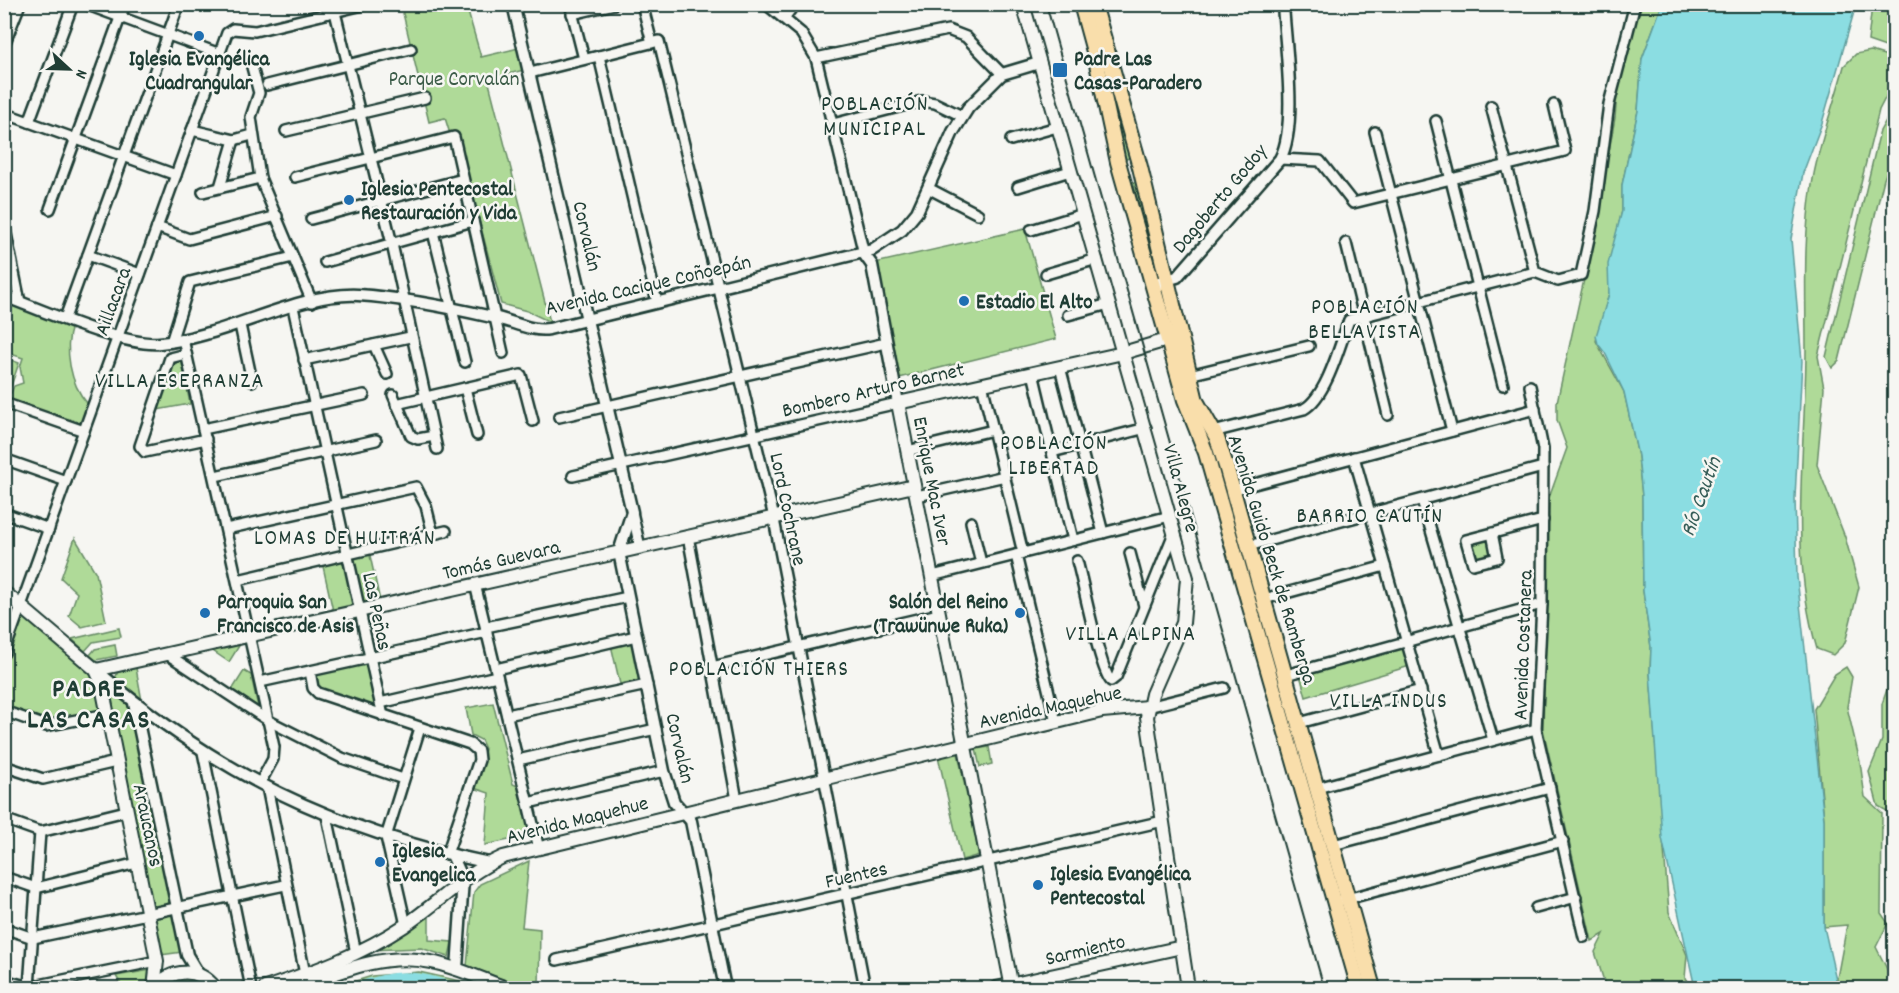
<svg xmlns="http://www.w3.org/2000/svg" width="1899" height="993" viewBox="0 0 1899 993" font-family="Dekko,sans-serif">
	<rect width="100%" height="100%" fill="#f6f6f2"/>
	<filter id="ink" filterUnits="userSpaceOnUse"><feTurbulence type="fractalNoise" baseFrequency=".0167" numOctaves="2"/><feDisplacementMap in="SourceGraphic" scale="12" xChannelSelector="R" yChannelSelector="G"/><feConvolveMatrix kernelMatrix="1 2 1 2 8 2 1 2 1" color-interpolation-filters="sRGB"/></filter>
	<g filter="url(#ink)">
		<g fill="#afda98" stroke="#678c66" stroke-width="1.5">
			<polygon points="401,5 466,5 481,57 519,48 524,70 488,79 550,322 527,311 501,304 456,132 450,134 445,118 429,122"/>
			<polygon points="1090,5 1127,141 1129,158 1126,159 1119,143"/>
			<polygon points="1639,5 1662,5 1642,59 1638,111 1622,185 1622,211 1609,264 1609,294 1596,341 1624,392 1638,456 1642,496 1643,591 1651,647 1650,673 1669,912 1687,955 1685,978 1692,988 1606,988 1595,952 1604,934 1592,941 1543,729 1549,498 1567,448 1557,420 1557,402 1594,234 1615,118 1619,70 1632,38"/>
			<polygon points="1872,5 1894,5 1894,50 1868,41"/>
			<path d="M1871,51l23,7v23l-15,29 -61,246 6,32 -7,77 28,72 14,50 -14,56 -12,12 -16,-6c-29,-98 -11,-200 -11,-300 0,-55 -3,-109 6,-164 6,-40 22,-80 32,-119l12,-12z"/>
			<polygon points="1894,106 1894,152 1884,179 1839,361 1832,368 1826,357 1880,131"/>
			<polygon points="1133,182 1137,183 1149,225 1149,239 1161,276 1157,277 1155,271"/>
			<polygon points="1025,229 1056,339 899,378 875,263"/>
			<path d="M4,301l68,25c-8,23 -2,58 15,77l-7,24 -75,-26v-10l6,2 3,-7 9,-3 -3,-16 3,-9 -18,-6z"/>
			<polygon points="5,358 19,363 10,389 5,388"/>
			<polygon points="182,362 190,404 157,410 174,363"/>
			<polygon points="1225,496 1229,497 1276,667 1258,618"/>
			<polygon points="1490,536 1495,557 1474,562 1468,541"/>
			<polygon points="75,538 96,573 106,621 82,627 69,616 77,593 61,578"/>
			<polygon points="369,551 380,601 360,606 349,556"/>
			<polygon points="345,557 356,606 333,611 322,562"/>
			<polygon points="23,615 93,674 102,710 47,722 5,707 5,667"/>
			<polygon points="119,628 121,637 93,642 85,651 72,639"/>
			<polygon points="631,640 640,680 620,684 611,645"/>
			<polygon points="242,641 229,662 210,649"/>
			<polygon points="115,645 117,656 96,660 90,655 95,649"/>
			<polygon points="1404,646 1410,666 1306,697 1300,675"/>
			<polygon points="366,661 376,709 317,689 313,673"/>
			<polygon points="1846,667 1852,677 1847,707 1860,762 1865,797 1882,813 1881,913 1888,923 1876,947 1888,971 1894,970 1894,988 1838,988 1837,978 1847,925 1824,927 1824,820 1814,709 1835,674"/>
			<polygon points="136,668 142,701 115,679 118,671"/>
			<polygon points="244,671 251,675 258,707 232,690"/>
			<polygon points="1890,681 1894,681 1894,815 1878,806 1869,772 1882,740 1882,704"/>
			<polygon points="115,689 130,701 182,952 161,955 107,694"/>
			<polygon points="493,703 513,784 522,788 532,835 485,845 489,793 474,788 485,749 481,740 471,735 466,708"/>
			<polygon points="989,747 992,764 980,767 976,749"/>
			<polygon points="958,753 979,855 962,860 938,756"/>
			<polygon points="529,861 522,927 540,929 539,988 526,988 467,966 474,892 480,884"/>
			<polygon points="429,917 429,940 452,942 449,957 421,948 369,950"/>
			<polygon points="151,970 146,988 123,988 116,976"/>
			<polygon points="419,972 460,981 476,988 432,988 401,981 393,988 333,988 372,976"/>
			<polygon points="189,976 211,988 159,988 164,984"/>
		</g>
		<polygon fill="#8bdde2" stroke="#609d9c" stroke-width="1.5" points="1662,5 1856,5 1822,123 1803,173 1791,239 1802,361 1795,498 1797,577 1824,820 1824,927 1838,988 1695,988 1662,838 1650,673 1651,647 1643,591 1642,496 1638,456 1624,392 1605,353 1598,344 1596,336 1609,294 1608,264 1622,211 1622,185 1638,111 1642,59"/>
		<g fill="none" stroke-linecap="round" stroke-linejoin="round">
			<path stroke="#8bdde2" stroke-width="8" d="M355,988c39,-16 63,-15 102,0"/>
			<defs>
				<g id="minor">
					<polyline points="85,4 220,54"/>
					<polyline points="333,4 392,244 437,449"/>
					<polyline points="570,4 584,59"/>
					<polyline points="642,4 652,43"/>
					<polyline points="766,4 801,33 816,58 864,254"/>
					<polyline points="572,14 614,4"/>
					<polyline points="784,18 795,4"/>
					<polyline points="4,45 20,4"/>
					<polyline points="599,56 657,302"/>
					<polyline points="816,58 948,30 966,37 1002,74"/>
					<polyline points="252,67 259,93 251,117 260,178 312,302"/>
					<polyline points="530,73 659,41 772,509 865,988"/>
					<polyline points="267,85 411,49"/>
					<polyline points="1491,106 1535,272"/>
					<polyline points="4,113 176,175"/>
					<polyline points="1436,121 1503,385"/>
					<polyline points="29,122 73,4"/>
					<polyline points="833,124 922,101 935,103 962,116"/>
					<polyline points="192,130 234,140 252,135"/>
					<polyline points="286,131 425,98"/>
					<polyline points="1375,132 1452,431"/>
					<polyline points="1011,140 1057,127"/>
					<polyline points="1280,159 1320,161 1353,203 1565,151 1554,105"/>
					<polyline points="295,177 454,137 503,353"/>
					<polyline points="220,187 234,140"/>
					<polyline points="1018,187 1070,171"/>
					<polyline points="928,188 978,214"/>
					<polyline points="203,192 260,178"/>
					<polyline points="50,209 125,4"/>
					<polyline points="311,219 463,179"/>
					<polyline points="4,224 20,302"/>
					<polyline points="157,227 189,239 277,216"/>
					<polyline points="1031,230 1083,214"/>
					<polyline points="433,232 465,362"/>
					<polyline points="1346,243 1388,415"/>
					<polyline points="88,255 140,274"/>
					<polyline points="325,262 473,221"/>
					<polyline points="1535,272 1558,281 1581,275 1595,211 1609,104 1635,4"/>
					<polyline points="1046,274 1097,259"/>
					<polyline points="293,307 383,716"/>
					<polyline points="1068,315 1109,304"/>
					<polyline points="65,318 179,4"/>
					<polyline points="240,325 252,381"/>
					<polyline points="183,339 274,747 273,759 260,783"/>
					<polyline points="171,342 190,282 293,257"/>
					<polyline points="374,345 387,374"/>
					<polyline points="186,354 170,358 140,446 145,452 206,439"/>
					<polyline points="304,360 410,337"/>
					<polyline points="1060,367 1103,533"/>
					<polyline points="1033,373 1073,540"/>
					<polyline points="1189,375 1309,346"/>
					<polyline points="982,384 1023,553"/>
					<polyline points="1530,386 1543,449 1542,604 1536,729 1584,937"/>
					<polyline points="465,388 477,435"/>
					<polyline points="393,395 411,436 418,439 434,436"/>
					<polyline points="4,403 84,431"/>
					<polyline points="396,404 521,375 533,421"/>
					<polyline points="559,417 886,343"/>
					<polyline points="203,429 364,395"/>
					<path d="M1213,432l91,-23c23,-13 36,-65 45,-89l186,-48"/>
					<polyline points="907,451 993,430"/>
					<polyline points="1052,452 1146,428"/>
					<polyline points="1354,457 1439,755"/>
					<polyline points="4,459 66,481"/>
					<polyline points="215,476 376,440"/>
					<polyline points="573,476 898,403"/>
					<polyline points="1232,490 1535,409"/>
					<polyline points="917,496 1005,476"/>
					<polyline points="1422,500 1493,740"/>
					<polyline points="632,512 640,547"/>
					<polyline points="4,513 49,529"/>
					<polyline points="971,522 981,563"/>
					<polyline points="226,529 416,487 426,506 433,534"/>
					<polyline points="1492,533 1497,558 1473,564 1466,540 1543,520"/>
					<polyline points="688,536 737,800"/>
					<polyline points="1248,546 1543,467"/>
					<polyline points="1130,553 1144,606"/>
					<polyline points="1016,555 1056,722"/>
					<path d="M1077,561c6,20 23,110 34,120l5,-4 58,-144"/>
					<polyline points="932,576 1170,516"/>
					<polyline points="238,580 446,531"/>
					<polyline points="475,584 539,849"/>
					<polyline points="1264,599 1385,566"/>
					<polyline points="486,627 628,597"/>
					<polyline points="4,653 227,33 233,29 255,31 367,4"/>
					<polyline points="167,654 269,721 342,758 403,779"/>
					<polyline points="712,667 939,614"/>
					<polyline points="496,669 636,636"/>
					<polyline points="310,671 313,688 318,693 470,744 478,751 479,760 447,854"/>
					<polyline points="1286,675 1542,604"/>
					<polyline points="260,682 487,632"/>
					<polyline points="380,703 497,676"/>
					<polyline points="1148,707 1224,688"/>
					<polyline points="4,711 46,726 107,714"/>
					<polyline points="507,715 647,685"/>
					<polyline points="1299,723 1421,690"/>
					<polyline points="203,752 251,988"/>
					<polyline points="518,760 656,729"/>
					<polyline points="4,766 43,779 116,762"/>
					<polyline points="267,787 305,974"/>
					<polyline points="1317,788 1536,729"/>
					<polyline points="528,803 664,771"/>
					<polyline points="327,816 356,953"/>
					<polyline points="4,819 40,832 126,811"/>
					<polyline points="1333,845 1550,788"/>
					<polyline points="4,877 36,888 137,863"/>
					<polyline points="1343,900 1563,841"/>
					<polyline points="1536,908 1576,897"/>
					<polyline points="406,925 386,837 420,728"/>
					<polyline points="4,928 33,938 285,885"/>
					<polyline points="557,960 1163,821"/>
					<polyline points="4,980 29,987 157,961"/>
					<polyline points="29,987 40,832"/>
				</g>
				<g id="tertiary">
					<polyline points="513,4 632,512 619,552 664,771 674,802 691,821 725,988"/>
					<polyline points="864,254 872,265 898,403"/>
					<path d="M1155,292l4,-10 18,-5 103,-118c18,-33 5,-115 3,-155"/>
					<path d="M4,296c38,14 120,51 156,47 63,-5 138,-51 198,-48 46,3 90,12 134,22 18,3 39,15 57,12l323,-79 30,-20 15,-18 36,-80 15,-24 34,-34 37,-11"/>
					<path d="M96,670c121,104 237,160 393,193"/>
					<polyline points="134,703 187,955 199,975"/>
					<polyline points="452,855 463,879 457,969"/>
				</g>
				<g id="secondary">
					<polyline points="1023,4 1187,578 1183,623 1152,694 1147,717 1188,988"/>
					<polyline points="4,592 96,670 101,681 157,961 154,988"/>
					<polyline points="96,670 914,486"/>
					<path d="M155,988c16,-20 44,-21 60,0"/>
					<path d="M265,988c48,-16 97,-34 139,-62 34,-23 61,-52 99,-69l599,-146 46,-4"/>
					<path d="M295,988c44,-16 88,-36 136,-26 26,5 50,17 75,26"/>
					<polyline points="996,988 1182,947"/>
					<polyline points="1012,988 898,403 1123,353 1177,337"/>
				</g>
				<g id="primary">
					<polyline points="1081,4 1096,59 1118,162 1185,400 1206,453 1359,988"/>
					<polyline points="1094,4 1140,167 1196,401 1217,438 1226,466 1373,988"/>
				</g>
			</defs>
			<use href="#minor" stroke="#1f3d34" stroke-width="14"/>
			<use href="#tertiary" stroke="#1f3d34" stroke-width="15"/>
			<use href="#secondary" stroke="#1f3d34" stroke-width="16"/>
			<use href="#primary" stroke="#1f3d34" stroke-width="18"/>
			<use href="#minor" stroke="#f6f6f2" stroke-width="9"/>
			<use href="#tertiary" stroke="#f6f6f2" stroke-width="10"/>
			<use href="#secondary" stroke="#f6f6f2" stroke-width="12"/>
			<use href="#primary" stroke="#f9deab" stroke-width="14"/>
			<polyline stroke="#1f3d34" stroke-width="2" points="1046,4 1324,988"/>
		</g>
	</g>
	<g fill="#1f6fb2" stroke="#f6f6f2" stroke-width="2">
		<circle cx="199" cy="36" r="6"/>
		<rect x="1052" y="62" width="16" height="16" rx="3"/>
		<circle cx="349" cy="200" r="6"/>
		<circle cx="964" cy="301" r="6"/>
		<circle cx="205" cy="613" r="6"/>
		<circle cx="1020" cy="613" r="6"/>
		<circle cx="380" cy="862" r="6"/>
		<circle cx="1038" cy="885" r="6"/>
	</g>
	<g text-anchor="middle" stroke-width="5" stroke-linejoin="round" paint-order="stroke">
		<g font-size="21" font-weight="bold" fill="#1f3d34" stroke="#f6f6f2" text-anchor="start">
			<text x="199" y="65" text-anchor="middle">Iglesia Evangélica<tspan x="199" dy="24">Cuadrangular</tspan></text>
			<text x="1074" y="65">Padre Las<tspan x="1074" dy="24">Casas-Paradero</tspan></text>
			<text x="361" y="195">Iglesia Pentecostal<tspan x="361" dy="24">Restauración y Vida</tspan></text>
			<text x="976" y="308">Estadio El Alto</text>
			<text x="217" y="608">Parroquia San<tspan x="217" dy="24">Francisco de Asis</tspan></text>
			<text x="1008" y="608" text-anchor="end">Salón del Reino<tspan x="1008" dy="24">(Trawünwe Ruka)</tspan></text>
			<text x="392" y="857">Iglesia<tspan x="392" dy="24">Evangelica</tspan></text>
			<text x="1050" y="880">Iglesia Evangélica<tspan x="1050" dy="24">Pentecostal</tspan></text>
		</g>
		<g font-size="21" fill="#3c5c48" stroke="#f6f6f2">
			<text x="454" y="85">Parque Corvalán</text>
		</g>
		<g font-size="21" fill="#1f3d34" stroke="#f6f6f2">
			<text transform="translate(1219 198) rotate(-50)" y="7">Dagoberto Godoy</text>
			<text transform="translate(588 236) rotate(77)" y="7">Corvalán</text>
			<text transform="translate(648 284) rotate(-13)" y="7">Avenida Cacique Coñoepán</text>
			<text transform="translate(112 301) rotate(-70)" y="7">Aillacara</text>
			<text transform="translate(873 389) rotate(-13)" y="7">Bombero Arturo Barnet</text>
			<text transform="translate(933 481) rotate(79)" y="7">Enrique Mac Iver</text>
			<text transform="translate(1182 488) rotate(75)" y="7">Villa Alegre</text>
			<text transform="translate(789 509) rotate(78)" y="7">Lord Cochrane</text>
			<text transform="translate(501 559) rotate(-13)" y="7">Tomás Guevara</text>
			<text transform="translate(1273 559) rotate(73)" y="7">Avenida Guido Beck de Ramberga</text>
			<text transform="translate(378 611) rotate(78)" y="7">Las Peñas</text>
			<text transform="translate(1522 645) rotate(-88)" y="7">Avenida Costanera</text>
			<text transform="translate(1050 706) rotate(-12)" y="7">Avenida Maquehue</text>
			<text transform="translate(681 748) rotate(77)" y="7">Corvalán</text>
			<text transform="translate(577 819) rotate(-14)" y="7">Avenida Maquehue</text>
			<text transform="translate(149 825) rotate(78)" y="7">Araucanos</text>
			<text transform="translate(856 874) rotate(-13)" y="7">Fuentes</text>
			<text transform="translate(1085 949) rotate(-13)" y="7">Sarmiento</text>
		</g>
		<g font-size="22" letter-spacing="1.5" fill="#1f3d34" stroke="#f6f6f2">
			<text x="875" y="110">POBLACIÓN<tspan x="875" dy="25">MUNICIPAL</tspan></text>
			<text x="1365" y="313">POBLACIÓN<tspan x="1365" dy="25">BELLAVISTA</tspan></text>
			<text x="180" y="387">VILLA ESEPRANZA</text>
			<text x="1054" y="449">POBLACIÓN<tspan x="1054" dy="25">LIBERTAD</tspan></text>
			<text x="1370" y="522">BARRIO CAUTÍN</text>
			<text x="345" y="544">LOMAS DE HUITRÁN</text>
			<text x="1131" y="640">VILLA ALPINA</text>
			<text x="759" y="675">POBLACIÓN THIERS</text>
			<text x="1389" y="707">VILLA INDUS</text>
		</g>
		<g font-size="22" font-style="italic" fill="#355d57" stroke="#f6f6f2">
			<text transform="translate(1699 496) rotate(-70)" y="8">Río Cautín</text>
		</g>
		<g font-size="27" font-weight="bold" letter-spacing="1.5" fill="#1f3d34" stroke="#f6f6f2">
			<text x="89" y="696">PADRE<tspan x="89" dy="31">LAS CASAS</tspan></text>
		</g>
	</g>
	<rect width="1899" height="993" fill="none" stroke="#f6f6f2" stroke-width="24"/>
	<rect x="12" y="12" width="1875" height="969" fill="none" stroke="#1f3d34" stroke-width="2" filter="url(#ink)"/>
	<g transform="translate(69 69) rotate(112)" stroke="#f6f6f2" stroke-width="4.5" paint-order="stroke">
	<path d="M0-4.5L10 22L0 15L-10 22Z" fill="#1f3d34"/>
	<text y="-9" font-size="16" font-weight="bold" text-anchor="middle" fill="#1f3d34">N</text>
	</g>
</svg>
